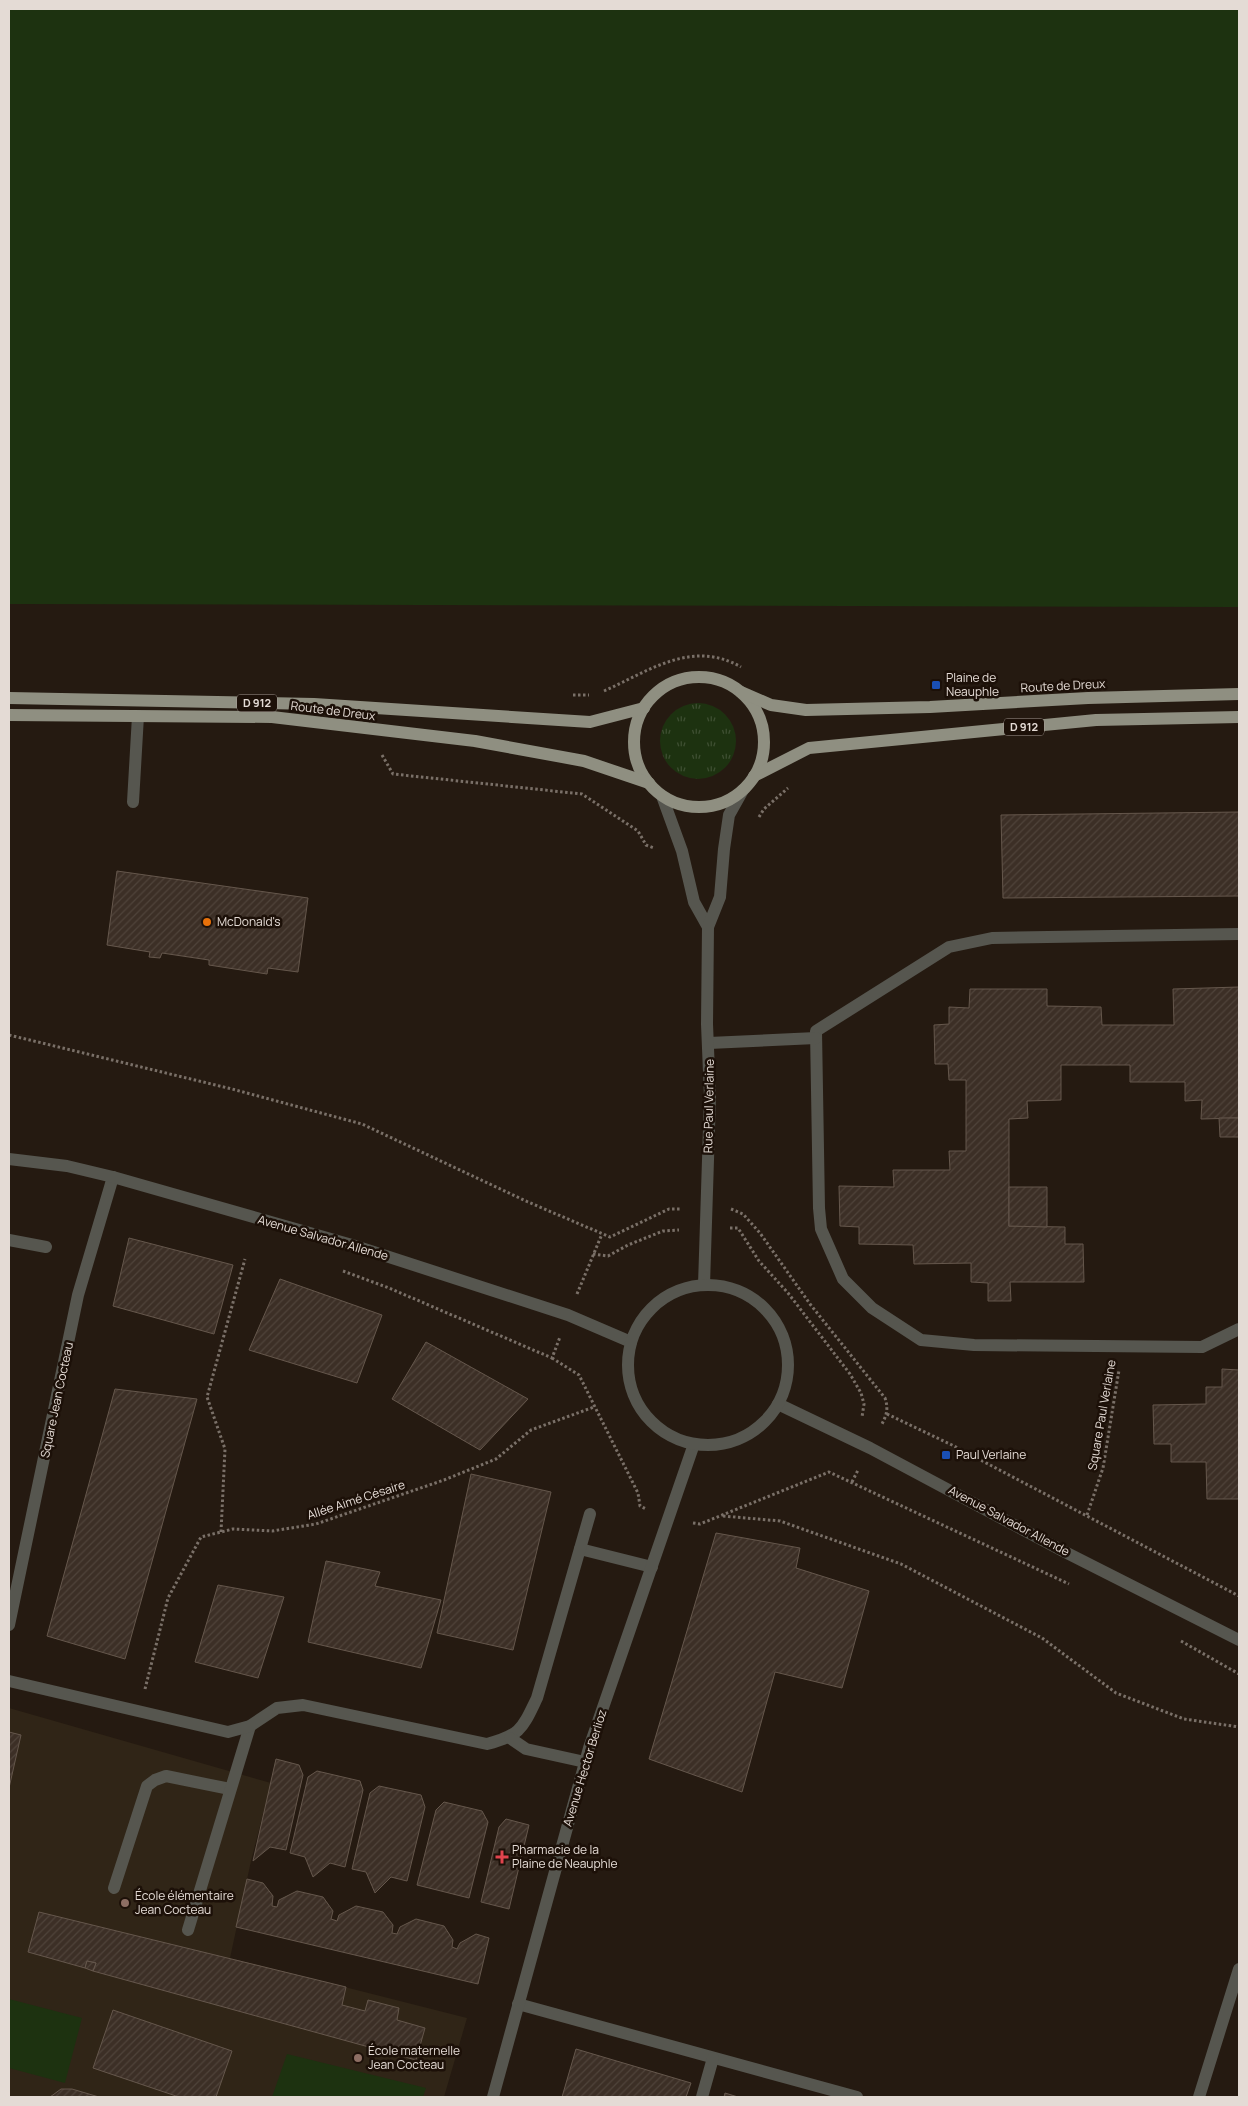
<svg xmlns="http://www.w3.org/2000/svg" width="1248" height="2106" viewBox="0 0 1248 2106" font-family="Manrope,sans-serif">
	<defs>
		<pattern id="grass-tufts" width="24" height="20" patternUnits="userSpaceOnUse" patternTransform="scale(1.25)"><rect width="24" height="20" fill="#1d3210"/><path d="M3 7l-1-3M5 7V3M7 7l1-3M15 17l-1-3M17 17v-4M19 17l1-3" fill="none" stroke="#3e4f32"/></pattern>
		<pattern id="building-hatch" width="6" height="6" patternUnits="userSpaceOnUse" patternTransform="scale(1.25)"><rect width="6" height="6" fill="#3c2f26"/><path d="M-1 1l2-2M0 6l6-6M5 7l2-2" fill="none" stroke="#4f433a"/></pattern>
	</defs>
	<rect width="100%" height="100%" fill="#251a11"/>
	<polygon fill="#302517" points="9,1708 271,1783 251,1861 230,1958 467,2018 444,2097 9,2097"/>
	<circle fill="url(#grass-tufts)" cx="698" cy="741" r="38"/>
	<g fill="#1d3210">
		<polygon points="9,9 1239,9 1239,607 9,604"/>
		<polygon points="9,1999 82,2018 65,2083 9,2068"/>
		<polygon points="287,2054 426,2088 423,2097 272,2097"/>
	</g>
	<g fill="url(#building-hatch)" stroke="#65574c">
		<polygon points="1239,812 1239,896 1003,898 1001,815"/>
		<polygon points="117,871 308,898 298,972 268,968 267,974 209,965 209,960 162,953 160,958 149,957 150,952 107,945"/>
		<polygon points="1239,987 1239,1118 1201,1119 1202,1100 1185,1101 1185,1082 1130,1082 1130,1065 1061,1065 1061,1100 1027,1101 1028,1118 1009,1119 1009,1226 1065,1227 1065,1244 1083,1244 1084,1282 1010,1282 1011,1301 988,1301 988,1283 971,1282 971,1263 914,1264 913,1245 859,1244 859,1227 840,1226 839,1186 894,1187 893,1170 950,1170 949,1151 966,1151 966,1080 949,1080 948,1064 935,1064 934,1025 949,1024 949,1007 969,1008 970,989 1047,989 1047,1006 1101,1007 1102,1025 1174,1025 1173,989"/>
		<polygon points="1219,1118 1239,1118 1239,1137 1220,1137"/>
		<polygon points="1009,1187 1047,1187 1047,1227 1009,1226"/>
		<polygon points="129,1238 233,1265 214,1334 113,1306"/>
		<polygon points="280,1279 382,1315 357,1383 249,1350"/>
		<polygon points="426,1342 528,1399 480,1450 392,1399"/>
		<polygon points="1222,1369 1239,1370 1239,1499 1207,1499 1206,1462 1171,1462 1171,1444 1154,1444 1153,1405 1206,1404 1206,1387 1222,1387"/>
		<polygon points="115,1389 197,1399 125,1659 47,1636"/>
		<polygon points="471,1474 551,1492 513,1650 437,1633"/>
		<polygon points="716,1533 800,1548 796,1568 869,1591 842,1688 775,1672 742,1792 649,1759"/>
		<polygon points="326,1561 380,1572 375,1586 441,1600 421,1668 308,1642"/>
		<polygon points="218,1585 284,1597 258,1678 195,1662"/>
		<polygon points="9,1732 21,1735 9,1788"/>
		<polygon points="276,1759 299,1765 303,1775 286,1850 270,1847 253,1861"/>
		<polygon points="317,1771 360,1781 363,1790 345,1867 330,1863 313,1877 305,1857 290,1853 308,1777"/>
		<polygon points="379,1786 421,1795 425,1807 407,1881 391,1877 375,1893 366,1872 352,1869 370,1793"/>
		<polygon points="444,1802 482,1811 488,1822 469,1898 417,1885 436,1810"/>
		<polygon points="506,1819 529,1825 509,1909 481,1902 499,1827"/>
		<polygon points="247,1879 263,1883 273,1896 272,1906 277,1907 279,1900 297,1891 323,1897 333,1911 331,1919 337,1921 339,1915 356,1906 383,1912 393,1925 392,1933 397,1934 400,1927 416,1919 444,1926 453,1940 452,1947 457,1949 460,1943 476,1934 489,1938 478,1984 236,1927"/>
		<polygon points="39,1912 346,1987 342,2005 365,2011 368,2000 399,2008 397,2020 425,2028 416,2060 93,1971 96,1963 87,1961 85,1968 28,1952"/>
		<polygon points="87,1961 96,1963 93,1971 85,1968"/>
		<polygon points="113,2010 232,2051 216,2097 179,2097 93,2068"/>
		<polygon points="576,2049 691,2083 686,2097 562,2097"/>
		<polygon points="61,2089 72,2089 99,2097 50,2097"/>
		<polygon points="725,2093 738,2097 724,2097"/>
	</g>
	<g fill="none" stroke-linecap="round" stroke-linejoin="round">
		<g stroke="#7a7068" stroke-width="3" stroke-dasharray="2.5 2.5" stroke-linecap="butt">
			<path d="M604,691c45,-20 88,-52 137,-24"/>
			<polyline points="573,695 589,695"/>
			<polyline points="382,755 393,774 582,794 638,831 646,845 654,848"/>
			<polyline points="759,817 764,809 788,788"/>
			<polyline points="9,1035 232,1089 362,1124 528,1202 610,1237 669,1209 682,1209"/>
			<path d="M731,1209l12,5 17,19 50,71 75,94c4,12 1,18 -4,28"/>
			<polyline points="730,1228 738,1228 759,1261 788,1293 850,1374 861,1393 864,1404 862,1417"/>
			<polyline points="593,1254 608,1256 628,1245 663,1231 679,1230"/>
			<polyline points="343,1271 389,1288 552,1358 560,1337"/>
			<polyline points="577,1294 602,1234"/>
			<polyline points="552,1358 579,1375 638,1493 640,1506 646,1509"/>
			<polyline points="887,1414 952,1445 1239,1596"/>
			<polyline points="852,1482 858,1470"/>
			<polyline points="1087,1515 1103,1468 1119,1370"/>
			<polyline points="723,1516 780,1521 901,1564 1042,1638 1116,1693 1184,1719 1239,1727"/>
			<polyline points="693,1523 700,1524 829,1472 1069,1584"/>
			<polyline points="221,1532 225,1449 207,1397 245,1259"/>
			<polyline points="1181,1641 1239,1674"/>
			<polyline points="145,1689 168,1598 201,1537 233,1529 272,1531 316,1524 444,1480 496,1459 531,1430 594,1407"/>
		</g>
		<g stroke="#56564f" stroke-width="12">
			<polyline points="133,802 138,716"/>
			<polyline points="1239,934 992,938 949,947 816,1031 819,1208 821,1229 843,1279 872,1308 921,1340 974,1345 1202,1347 1239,1329"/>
			<polyline points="709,1043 816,1038"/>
			<polyline points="9,1240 46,1247"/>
			<polyline points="114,1888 147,1786 155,1780 166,1776 230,1789"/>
			<polyline points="188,1930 250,1726"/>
		</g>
		<g stroke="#56564f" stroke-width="12">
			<polyline points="778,1404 870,1448 1063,1551 1239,1640"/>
			<polyline points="580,1549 652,1567"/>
			<polyline points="9,1625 78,1295 113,1177"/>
			<path d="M9,1681l219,51 22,-6 27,-18 26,-3 184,39c34,-9 35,-15 50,-46l53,-184"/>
			<polyline points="510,1738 526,1749 585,1762"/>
			<polyline points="518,2004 857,2097"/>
			<polyline points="493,2097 589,1748 694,1444"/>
			<polyline points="702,2097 713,2058"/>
			<polyline points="1199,2097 1239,1969"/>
		</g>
		<g stroke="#56564f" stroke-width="12">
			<polyline points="662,796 682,851 694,902 708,927"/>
			<polyline points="9,1159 67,1166 113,1177 352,1245 568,1315 631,1342"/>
			<polyline points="704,1285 710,1097 707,1024 708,927 720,897 724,849 729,815 743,790"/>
			<circle cx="708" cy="1365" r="80"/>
		</g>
		<g stroke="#8f8f81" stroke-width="12">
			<circle cx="699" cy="742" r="65"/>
			<polyline points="741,692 771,705 806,710 930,707 1088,698 1239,694"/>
			<polyline points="9,698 314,704 590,722 644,708"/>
			<polyline points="9,715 272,717 475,741 584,761 649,783"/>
			<polyline points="754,776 809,748 1096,720 1239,717"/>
		</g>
	</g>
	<g fill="#1a4fb4" stroke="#1c1008" stroke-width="2">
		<rect x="931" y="680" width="10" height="10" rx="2.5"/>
		<rect x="941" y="1450" width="10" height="10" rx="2.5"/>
	</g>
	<circle fill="#e8710a" stroke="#1c1008" stroke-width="2" cx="207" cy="922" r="5"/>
	<path fill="#e0444e" stroke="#1c1008" stroke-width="2" d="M499.5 1849.5h5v5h5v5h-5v5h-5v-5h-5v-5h5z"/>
	<g fill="#8d6e63" stroke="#1c1008" stroke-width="2">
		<circle cx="125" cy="1903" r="5"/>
		<circle cx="358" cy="2058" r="5"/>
	</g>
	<g text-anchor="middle" stroke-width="5" stroke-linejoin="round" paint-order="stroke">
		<g fill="#1c1008" stroke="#a89e98" stroke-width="1">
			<rect x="237" y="694.5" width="40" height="17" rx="4"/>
			<rect x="1004" y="718.5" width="40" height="17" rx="4"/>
		</g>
		<g font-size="11" font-weight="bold" fill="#e4dbd5">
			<text x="257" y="707">D 912</text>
			<text x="1024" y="731">D 912</text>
		</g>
		<g font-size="12" fill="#e4dbd5" stroke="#1c1008" text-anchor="start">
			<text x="946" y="682">Plaine de<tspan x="946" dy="14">Neauphle</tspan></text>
			<text x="217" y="926">McDonald's</text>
			<text x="956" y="1459">Paul Verlaine</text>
			<text x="512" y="1854">Pharmacie de la<tspan x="512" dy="14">Plaine de Neauphle</tspan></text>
			<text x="135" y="1900">École élémentaire<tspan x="135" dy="14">Jean Cocteau</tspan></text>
			<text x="368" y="2055">École maternelle<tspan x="368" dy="14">Jean Cocteau</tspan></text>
		</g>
		<g font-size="12" fill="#e4dbd5" stroke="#1c1008">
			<text transform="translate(1063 686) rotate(-3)" y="4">Route de Dreux</text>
			<text transform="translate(333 711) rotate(7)" y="4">Route de Dreux</text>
			<text transform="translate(709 1106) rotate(-89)" y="4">Rue Paul Verlaine</text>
			<text transform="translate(323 1238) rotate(16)" y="4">Avenue Salvador Allende</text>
			<text transform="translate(57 1400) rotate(-78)" y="4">Square Jean Cocteau</text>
			<text transform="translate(1102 1415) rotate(-80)" y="4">Square Paul Verlaine</text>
			<text transform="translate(356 1500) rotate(-18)" y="4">Allée Aimé Césaire</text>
			<text transform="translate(1009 1521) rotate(28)" y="4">Avenue Salvador Allende</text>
			<text transform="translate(585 1768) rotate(-73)" y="4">Avenue Hector Berlioz</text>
		</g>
	</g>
	<rect width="1248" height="2106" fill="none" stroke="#e4dbd5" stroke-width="20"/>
</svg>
